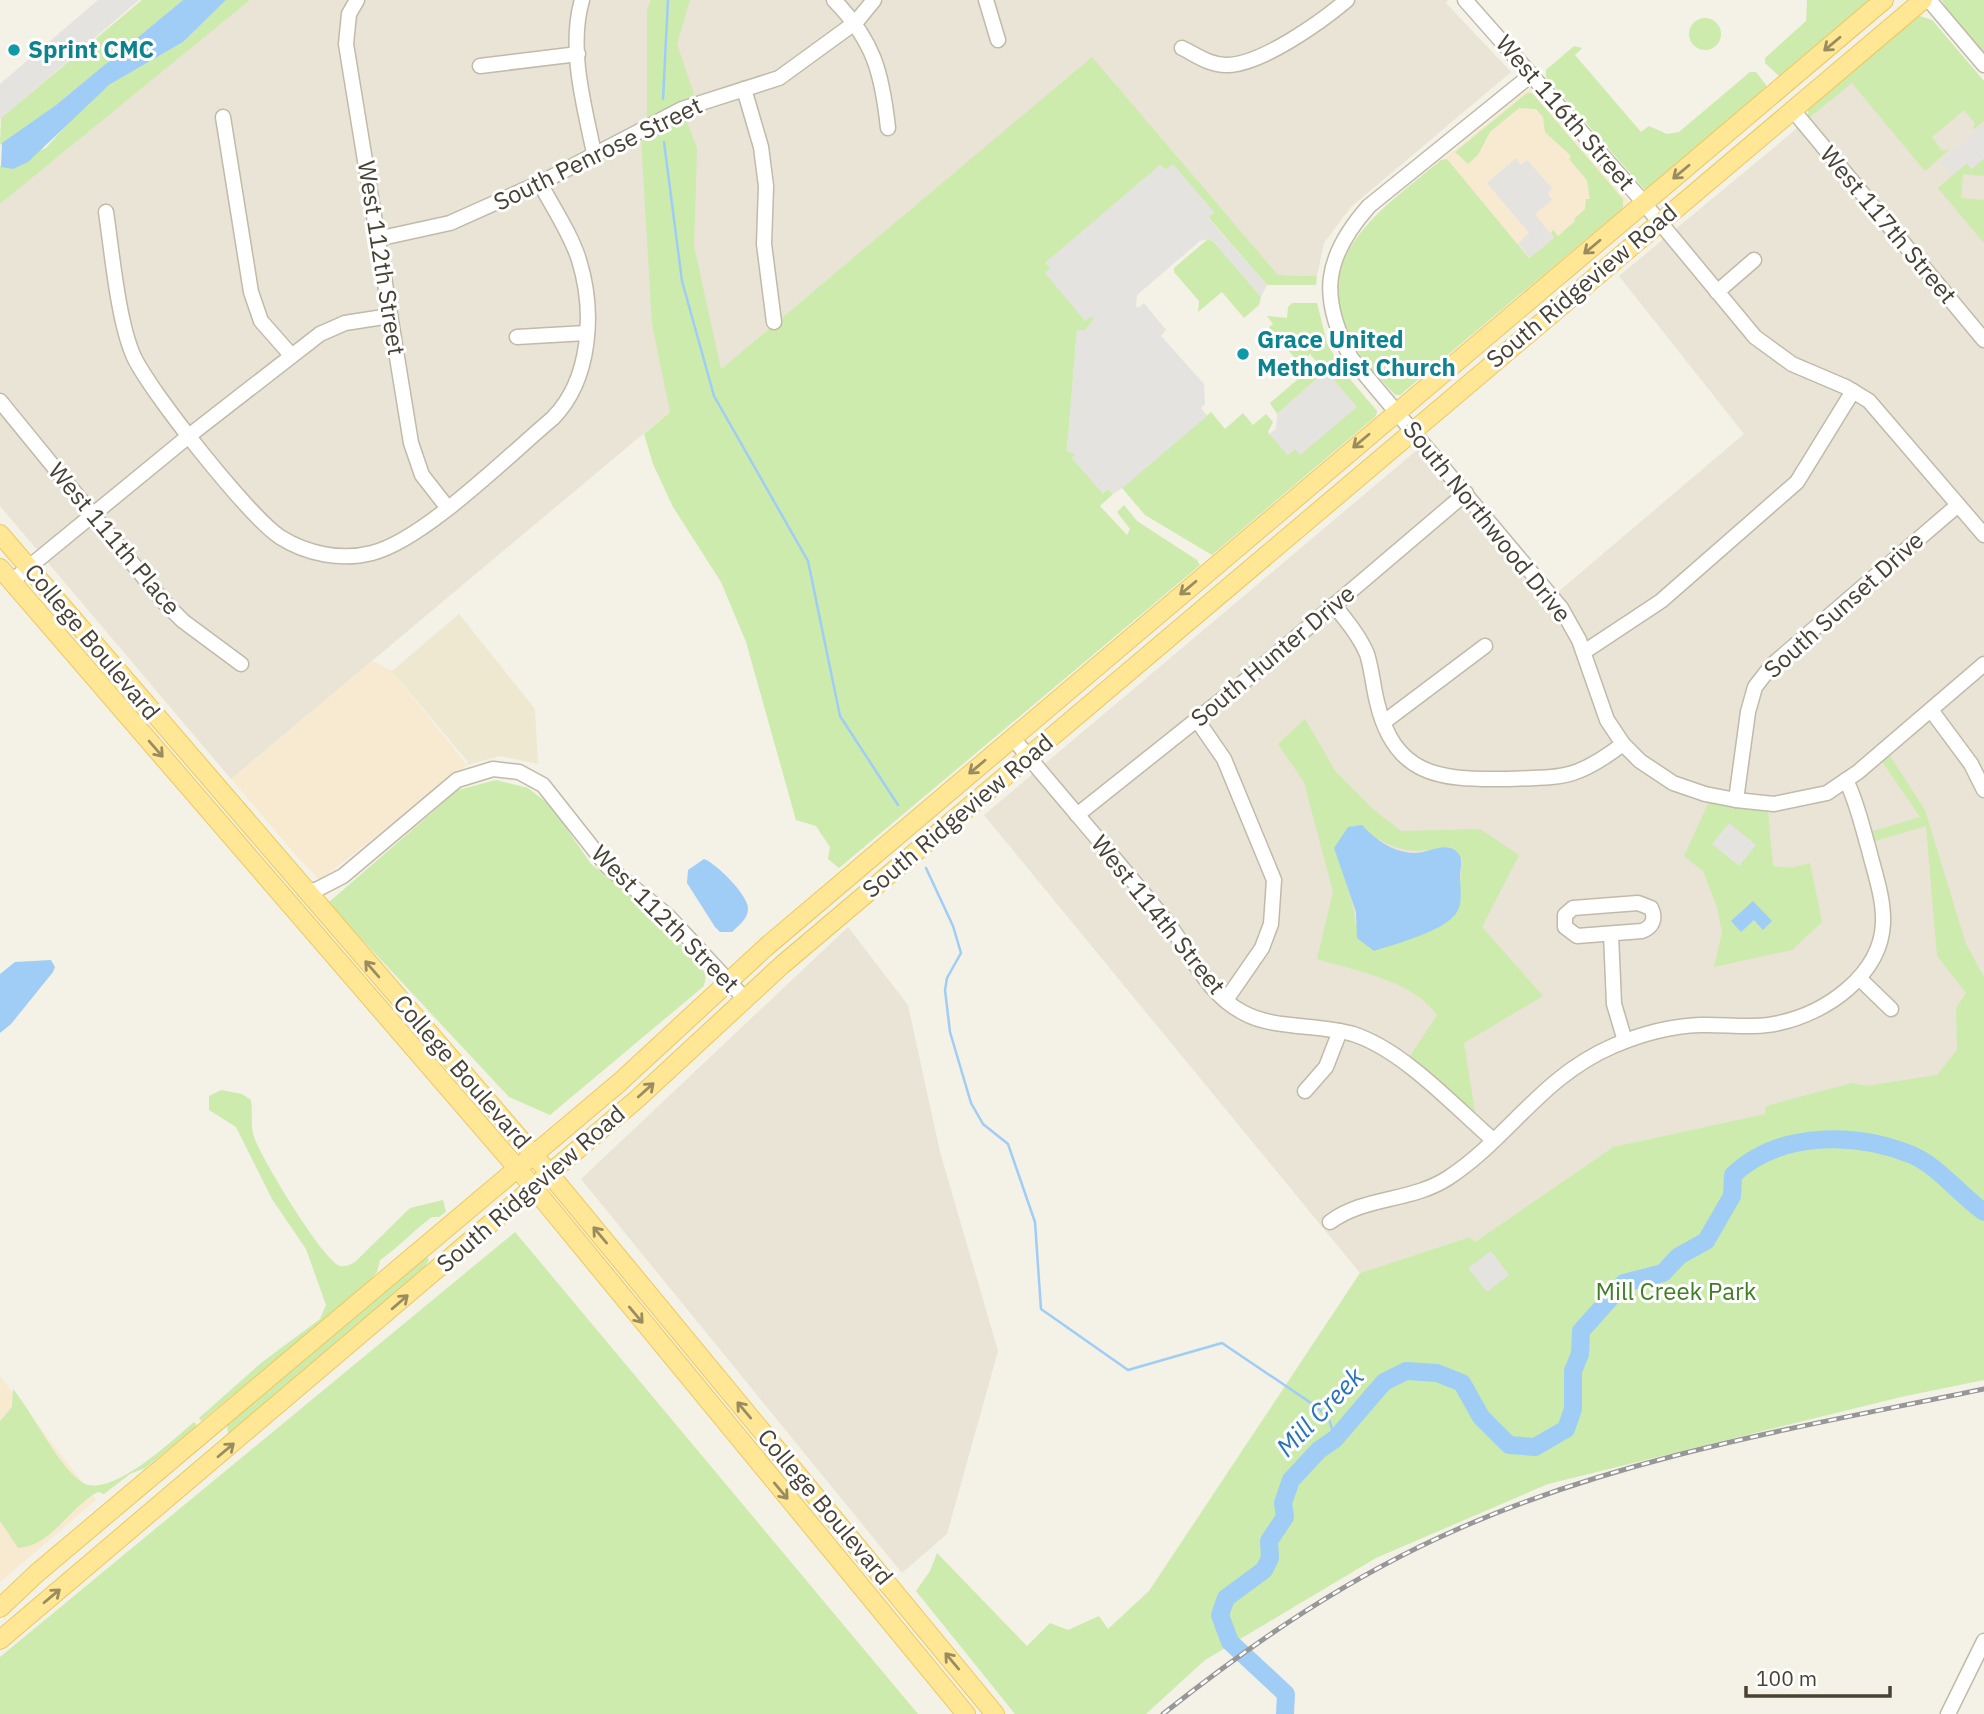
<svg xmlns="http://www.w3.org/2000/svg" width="1984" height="1714" viewBox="0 0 1984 1714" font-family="'IBM Plex Sans',sans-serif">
	<rect width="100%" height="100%" fill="#f4f1e7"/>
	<g fill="#e9e4d5">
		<polygon points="250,0 1448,0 1446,3 1511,72 1351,207 1324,243 1317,276 1278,275 1092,58 231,779 0,506 0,204"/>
		<polygon points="1854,81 1984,91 1984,1063 1963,1096 1766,1114 1613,1147 1475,1242 1470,1237 1360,1273 984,815 1417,450 1545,603 1744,434 1619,276"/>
		<polygon points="848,927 908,1005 940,1152 998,1351 947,1534 902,1573 581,1179"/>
	</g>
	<g fill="#f7ead1">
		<polygon points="1530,88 1631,204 1541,281 1441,161"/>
		<polygon points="372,661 392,671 467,765 320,880 301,861 231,779"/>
		<polygon points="0,1376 96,1500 0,1582"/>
	</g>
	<polygon fill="#eee8d0" points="459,614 535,709 538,764 500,756 467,765 468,762 392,671"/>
	<g fill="#ccebad" fill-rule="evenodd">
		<polygon points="142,0 183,0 56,105 0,145 1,118"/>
		<polygon points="226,0 250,0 0,204 0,166 46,148 78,112 109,85 183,42"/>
		<polygon points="651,0 690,0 677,44 695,97 647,119 647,10"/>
		<polygon points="1807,0 1877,0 1788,76 1779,76 1765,63 1765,58 1806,21"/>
		<polygon points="1942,0 1984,0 1984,55 1945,8"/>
		<polygon points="1917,15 1932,20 1984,81 1984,121 1973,130 1975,123 1964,110 1932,137 1942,151 1950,149 1925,171 1852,83 1808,119 1808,107"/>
		<circle cx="1705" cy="34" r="16"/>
		<polygon points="1574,46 1582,48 1575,55 1641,132 1649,126 1667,134 1679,132 1750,72 1756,72 1766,85 1765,95 1652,189 1644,189 1546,77 1546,70"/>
		<polygon points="1092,57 1278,275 1317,276 1316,285 1267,285 1208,217 1214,213 1160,165 1046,263 1051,268 1046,273 1085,320 1092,316 1094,319 1085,330 1077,331 1067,451 1076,454 1072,458 1103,493 1108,489 1113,494 1100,506 1127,535 1130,529 1117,512 1124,505 1137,521 1197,560 1200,565 839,868 828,859 830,847 816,826 796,820 746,642 721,582 673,507 653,464 644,434 670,412 652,324 641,138 685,117 697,148 694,246 721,369"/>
		<path d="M1527,93h5l91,106v9l-223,187h-5c-15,-17 -33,-34 -44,-54 -48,-82 35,-135 90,-181l6,-1 82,99 25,-21 -3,-4 2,-3 5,6 17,-15 -1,-2 11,-10 1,-10h4l-3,-19 -18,-21 2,-3 -26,-24 -2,-15 -7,-8 -17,-1 -29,24 -12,23 -10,9 -13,-12z"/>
		<polygon points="1984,158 1984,176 1963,174 1961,198 1984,200 1984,243 1938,188 1967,163 1972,169"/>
		<polygon points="1208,239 1214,242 1261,297 1259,305 1244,318 1222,292 1198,312 1199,301 1174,272 1174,268"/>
		<polygon points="1292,303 1317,303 1327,343 1337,361 1277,414 1270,403 1304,374 1307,379 1321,367 1310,354 1300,364 1287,349 1290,345 1278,331 1274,334 1269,327 1273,324 1267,316 1287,318 1288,307"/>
		<polygon points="1344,372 1377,411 1376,416 1212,555 1145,515 1122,488 1211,412 1225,429 1243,413 1253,425 1266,414 1273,422 1268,432 1288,455 1334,380"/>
		<path d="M1305,719l31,53 38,38 27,21 79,-2 39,26 -37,72 61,69 -79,47 12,75 -68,-59 29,-44c-25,-35 -81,-44 -120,-56l16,-67 -29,-110 -26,-38zM1373,836c26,16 44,18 74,11l15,12 -4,52 -103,13c1,-20 -12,-46 -16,-66z"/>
		<polygon points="1888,753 1925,810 1966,944 1984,977 1984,1380 1901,1397 1548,1484 1376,1558 1205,1660 1146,1714 1015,1714 916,1591 930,1571 937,1553 1027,1646 1050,1623 1068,1630 1099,1616 1108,1629 1149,1591 1360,1273 1470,1237 1475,1242 1613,1147 1765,1114 1766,1106 1852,1083 1866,1086 1937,1075 1957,1050 1956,1008 1966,993 1937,956 1926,826 1872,842 1870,832 1920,817 1881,760"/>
		<polygon points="496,780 528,788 551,806 591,864 661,920 706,974 704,986 550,1115 509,1097 328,903 458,790"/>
		<polygon points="1709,802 1768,812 1773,866 1791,868 1810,863 1822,922 1792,950 1714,967 1722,933 1717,907 1703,871 1684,856"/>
		<path d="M221,1090l21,4 9,6c2,12 -1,25 3,37 6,19 69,124 86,129 5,1 10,-1 15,-4l55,-54 33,-8 3,12 -7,5h-7c-19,14 -33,30 -52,43l-3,12 -17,19 -159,130 -2,-3 62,-55 59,-44 6,-14 -20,-56 -34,-50 -36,-72 -27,-17v-14z"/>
		<polygon points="515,1232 918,1714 0,1714 0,1657"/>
		<polygon points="426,1256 429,1260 416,1280 231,1435 228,1433 227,1424"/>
		<path d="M13,1389c21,26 43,73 67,92 27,22 94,-42 114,-59l3,4 -52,42 -15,6 -26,20 -6,-2c-28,14 -46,54 -80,56l-18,-27v-100l12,-14z"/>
	</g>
	<g fill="#e5e3df">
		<polygon points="98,0 139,0 0,119 0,84"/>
		<polygon points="1984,124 1984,158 1972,169 1967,163 1952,176 1940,162"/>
		<polygon points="1516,158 1521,165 1527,160 1552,188 1548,194 1552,200 1535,214 1554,238 1530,258 1518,244 1529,233 1487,183"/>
		<polygon points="1173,164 1214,212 1208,218 1267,285 1261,297 1214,242 1208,239 1200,241 1137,295 1136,306 1138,308 1144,303 1166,330 1161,336 1204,384 1205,404 1201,408 1207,416 1122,488 1113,494 1108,489 1103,494 1072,458 1075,454 1067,451 1077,330 1085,330 1094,319 1091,316 1085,321 1045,273 1050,268 1046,262 1160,165 1165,170"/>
		<polygon points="1337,361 1344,372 1334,380 1357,407 1300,455 1295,449 1288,455 1269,434 1276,429 1277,414"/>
		<polygon points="1729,823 1756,845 1739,866 1712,844"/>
		<polygon points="1491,1251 1509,1275 1487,1292 1468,1268"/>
	</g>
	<g fill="#a0cdf5">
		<polygon points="183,0 226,0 183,42 109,85 28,162 13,169 1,167 2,143 56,105"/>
		<path d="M1362,825c13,14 30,27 51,28 13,1 30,-11 42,-3 9,7 6,15 5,25 0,11 3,28 -3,37 -11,19 -62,32 -83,39l-17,-13 -1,-26 -22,-64 14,-21z"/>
		<path d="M704,859c12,4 45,37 44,50 0,10 -10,17 -16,23h-12l-5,-5 -28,-44 1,-13z"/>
		<polygon points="1753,901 1772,921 1763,930 1754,920 1741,932 1731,921"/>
		<polygon points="51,960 55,967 53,972 11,1024 0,1033 0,974 15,962"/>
	</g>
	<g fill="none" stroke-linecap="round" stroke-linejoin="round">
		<g stroke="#a0cdf5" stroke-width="2.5">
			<polyline points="663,99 668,0"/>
			<polyline points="664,142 682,281 714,396 808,561 840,716 898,805"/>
			<polyline points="926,868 953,926 961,953 947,978 945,990 950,1032 971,1103 983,1124 1008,1144 1035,1222 1041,1309 1128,1370 1222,1343 1317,1407 1329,1419 1335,1439"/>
		</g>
		<path stroke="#a0cdf5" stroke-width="18" d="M1285,1714l1,-20 -56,-52 -10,-27 6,-17 38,-28 6,-12 -1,-17 16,-24 -2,-14 8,-23 28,-30 16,-11 49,-57 22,-11 31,2 25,10 19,34 28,28 26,2 31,-18 7,-20v-38l7,-17 1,-23 43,-48 39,-10 16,-17 27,-15 26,-45 1,-21c46,-44 122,-43 179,-20 26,11 48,40 72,57"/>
		<defs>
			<g id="minor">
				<polyline points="357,0 349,14 346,44 411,443 422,475 447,507"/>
				<path d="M582,0c-14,48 2,105 12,153"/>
				<path d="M834,0c40,41 48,73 54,128"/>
				<polyline points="986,0 998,40"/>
				<polyline points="1465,0 1638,196 1755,337 1792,364 1846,387 1869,401 1984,535"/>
				<polyline points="1929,0 1984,65"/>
				<path d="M1182,48c14,7 29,18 46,17 34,-1 93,-43 119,-65"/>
				<polyline points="480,66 578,54"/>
				<path d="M1531,75l-162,131c-46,52 -50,91 -18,152l210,250 18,32 28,80 16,24 17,17 33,22 32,11 31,6 38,4 53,-11 31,-21 126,-108"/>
				<polyline points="744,89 761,147 766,186 764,244 774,322"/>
				<polyline points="1792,109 1984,340"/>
				<polyline points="223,117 251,292 261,321 291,355"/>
				<path d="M106,212c6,40 12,110 28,145 17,36 114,158 146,180 27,17 61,24 92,16 52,-13 137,-98 181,-135 38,-39 42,-106 26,-158 -8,-26 -26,-52 -39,-77"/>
				<polyline points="377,239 450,223 544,181 682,109 779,78 856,22 874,0"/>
				<polyline points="1717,292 1754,260"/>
				<polyline points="517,337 586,333"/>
				<polyline points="0,401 164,602 183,621 241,664"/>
				<polyline points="12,581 190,435 320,334 345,323 390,316"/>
				<path d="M1334,605c12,15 26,32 33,49 5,16 6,32 10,48 17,73 61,78 126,77 59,-2 71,2 120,-35"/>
				<polyline points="1584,652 1661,601 1797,482 1853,391"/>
				<polyline points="1931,710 1971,764 1984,790"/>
				<polyline points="1197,720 1224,759 1274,880 1271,924 1262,948 1226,1000"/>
				<polyline points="1384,722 1485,646"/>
				<path d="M1012,737c51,62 104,122 154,184 26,32 39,72 78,92 29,16 75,11 109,21 50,16 100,71 139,105"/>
				<polyline points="1736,800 1748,712 1755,687 1772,665 1958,505"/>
				<polyline points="1077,815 1239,686 1466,493"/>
				<polyline points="304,890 316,890 343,876 457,780 493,769 519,772 543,785 607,866 668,916 744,998"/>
				<path d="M1638,903l13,5c5,10 2,19 -9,23l-65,5 -12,-9v-12l8,-7z"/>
				<polyline points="1611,934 1614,1004 1625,1041"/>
				<polyline points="1859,978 1891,1009"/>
				<polyline points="1305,1091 1326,1067 1340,1031"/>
				<path d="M1330,1222c35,-26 81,-20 118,-44 61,-40 93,-101 165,-132 28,-12 57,-20 87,-21 26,-1 53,4 79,-2 47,-10 102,-48 104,-100 1,-24 -8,-49 -14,-73 -7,-24 -12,-48 -23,-70"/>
				<polyline points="1948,1714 1984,1641"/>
			</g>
			<g id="major">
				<polyline points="0,534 534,1155 995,1714"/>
				<polyline points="0,568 518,1169 966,1714"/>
				<polyline points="0,1608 37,1573 620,1082 766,947 1884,0"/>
				<polyline points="0,1640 636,1100 782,965 1923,0"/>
			</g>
		</defs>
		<use href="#minor" stroke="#c1baa9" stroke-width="17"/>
		<use href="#major" stroke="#ebc95f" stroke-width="20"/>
		<use href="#minor" stroke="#fff" stroke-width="14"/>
		<use href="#major" stroke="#ffe796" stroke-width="18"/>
		<defs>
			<path id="rail" d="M1163,1714c92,-73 187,-138 295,-185 167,-74 349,-103 526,-140"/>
		</defs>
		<use href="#rail" stroke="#979797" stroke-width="5"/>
		<use href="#rail" stroke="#fff" stroke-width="2.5" stroke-dasharray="8" stroke-linecap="butt"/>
	</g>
	<defs><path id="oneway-shaft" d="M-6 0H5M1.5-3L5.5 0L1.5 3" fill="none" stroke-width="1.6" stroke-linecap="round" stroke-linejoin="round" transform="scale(1.75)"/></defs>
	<g stroke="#9a8c61">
		<use href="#oneway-shaft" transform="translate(1832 44) rotate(140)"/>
		<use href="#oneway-shaft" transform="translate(1681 172) rotate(140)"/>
		<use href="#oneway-shaft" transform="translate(1592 247) rotate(140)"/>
		<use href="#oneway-shaft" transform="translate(1361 441) rotate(140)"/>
		<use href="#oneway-shaft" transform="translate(1188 588) rotate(140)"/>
		<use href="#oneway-shaft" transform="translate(156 749) rotate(49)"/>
		<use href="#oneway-shaft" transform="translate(977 767) rotate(140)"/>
		<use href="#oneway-shaft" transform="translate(372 969) rotate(-131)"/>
		<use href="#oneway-shaft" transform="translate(646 1090) rotate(-42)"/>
		<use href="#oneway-shaft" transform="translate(600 1235) rotate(-130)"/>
		<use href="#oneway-shaft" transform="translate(400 1302) rotate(-41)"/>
		<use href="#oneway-shaft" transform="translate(636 1315) rotate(50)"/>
		<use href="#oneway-shaft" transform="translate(744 1410) rotate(-130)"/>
		<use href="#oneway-shaft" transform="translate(226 1450) rotate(-40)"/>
		<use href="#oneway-shaft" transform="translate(781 1491) rotate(50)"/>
		<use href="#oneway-shaft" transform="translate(52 1596) rotate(-40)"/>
		<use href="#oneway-shaft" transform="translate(952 1661) rotate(-130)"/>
	</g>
	<g fill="#0f9aa8" stroke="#fff" stroke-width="2.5">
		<circle cx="14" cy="50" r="7"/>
		<circle cx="1243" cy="354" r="7"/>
	</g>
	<g text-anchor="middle" stroke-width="6" stroke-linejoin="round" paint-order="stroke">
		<g font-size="24" font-weight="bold" fill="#0d838f" stroke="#fff" text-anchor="start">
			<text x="28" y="58">Sprint CMC</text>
			<text x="1257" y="348">Grace United<tspan x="1257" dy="28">Methodist Church</tspan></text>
		</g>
		<g font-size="24" fill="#484235" stroke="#fff">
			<text transform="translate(1565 113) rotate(49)" y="8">West 116th Street</text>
			<text transform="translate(598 154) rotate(-26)" y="8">South Penrose Street</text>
			<text transform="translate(1888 225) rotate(50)" y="8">West 117th Street</text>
			<text transform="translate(381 258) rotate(81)" y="8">West 112th Street</text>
			<text transform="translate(1582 286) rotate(-40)" y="8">South Ridgeview Road</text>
			<text transform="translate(1487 522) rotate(51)" y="8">South Northwood Drive</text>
			<text transform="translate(114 539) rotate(50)" y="8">West 111th Place</text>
			<text transform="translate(1844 605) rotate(-42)" y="8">South Sunset Drive</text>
			<text transform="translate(92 642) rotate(50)" y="8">College Boulevard</text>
			<text transform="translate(1273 656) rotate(-40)" y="8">South Hunter Drive</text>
			<text transform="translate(958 816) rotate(-40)" y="8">South Ridgeview Road</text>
			<text transform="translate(1158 915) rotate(51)" y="8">West 114th Street</text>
			<text transform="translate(665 919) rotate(45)" y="8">West 112th Street</text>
			<text transform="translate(462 1072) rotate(49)" y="8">College Boulevard</text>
			<text transform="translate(531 1189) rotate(-41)" y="8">South Ridgeview Road</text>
			<text transform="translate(825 1507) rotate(50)" y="8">College Boulevard</text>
		</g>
		<g font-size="24" fill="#417e25" stroke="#fff">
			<text x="1676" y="1300">Mill Creek Park</text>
		</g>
		<g font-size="26" font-style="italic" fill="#2874bb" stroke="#fff">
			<text transform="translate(1320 1412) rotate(-46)" y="9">Mill Creek</text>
		</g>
	</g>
	<path d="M1746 1686v10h144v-10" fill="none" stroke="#484235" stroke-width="3.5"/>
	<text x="1756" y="1686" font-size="21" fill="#484235" stroke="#ffffff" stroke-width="5" paint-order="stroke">100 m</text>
</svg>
